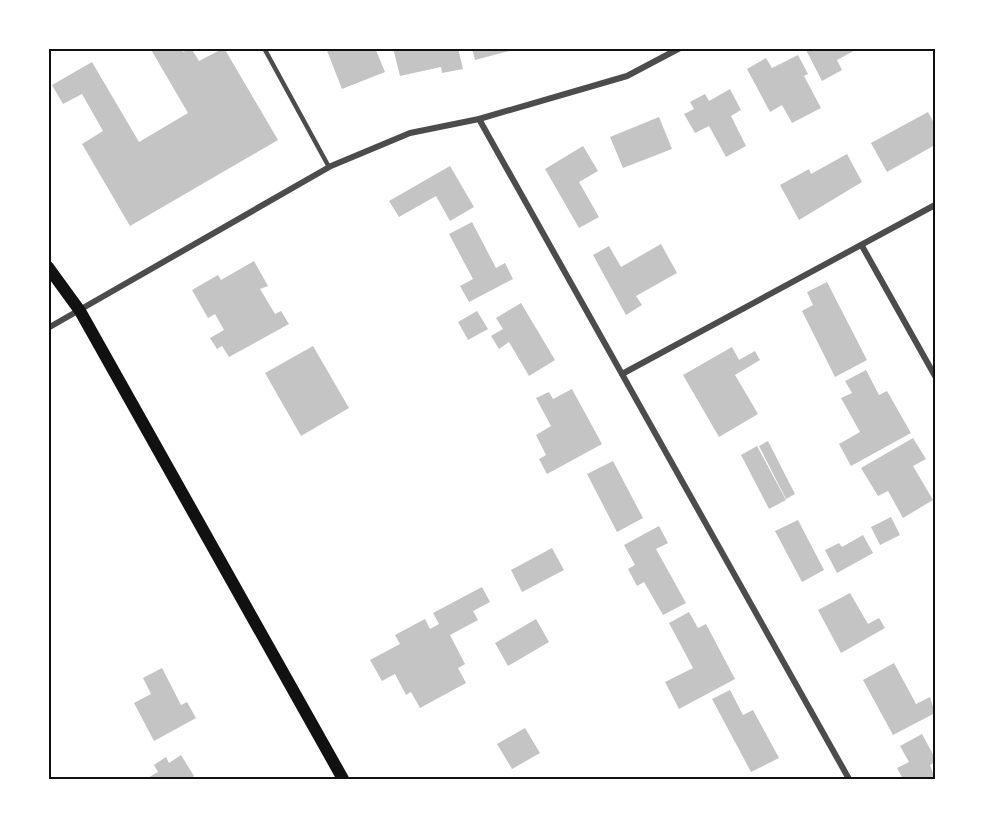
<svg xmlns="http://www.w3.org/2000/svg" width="983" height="827" viewBox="0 0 983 827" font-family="Georgia,serif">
	<rect width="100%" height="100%" fill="#fff"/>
	<g fill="#c4c4c4">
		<polygon points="150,48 181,48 183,52 191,48 199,61 224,48 278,140 130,226 82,144 103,131 82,94 63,104 52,85 92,62 139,142 188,113"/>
		<polygon points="326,48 375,48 385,72 342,89"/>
		<polygon points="393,48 458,48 463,69 442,73 441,67 400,76"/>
		<polygon points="472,48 517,48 517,49 475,60"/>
		<polygon points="805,48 859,48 837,60 842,70 822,81"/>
		<polygon points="798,55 808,74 804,76 821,108 792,123 782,105 770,112 747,69 766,58 772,68"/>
		<polygon points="730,89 741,110 731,116 746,146 726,157 709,126 695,133 684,114 694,109 690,102 705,94 709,101"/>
		<polygon points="928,112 935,125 935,145 887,172 871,143"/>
		<polygon points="659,117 672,149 623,168 610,137"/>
		<polygon points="583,146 598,171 579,182 599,217 579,228 545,169"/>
		<polygon points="847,154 862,182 799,220 780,185 809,169 811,174"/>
		<polygon points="450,166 474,207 450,221 436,196 399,217 389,201"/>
		<polygon points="472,222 496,268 505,263 513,279 469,302 460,286 473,279 449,234"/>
		<polygon points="661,244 677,273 636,296 642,305 626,315 593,255 609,246 621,267"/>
		<polygon points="254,261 268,286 260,289 275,314 281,311 289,324 229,357 222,346 217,349 210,338 224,330 215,314 208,318 192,290 218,275 221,280"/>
		<polygon points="827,282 867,360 835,377 802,311 813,305 807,292"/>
		<polygon points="521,303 555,360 529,376 509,342 499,349 491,336 503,329 496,318"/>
		<polygon points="477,311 488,329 468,340 458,322"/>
		<polygon points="313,346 349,408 301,436 265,373"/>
		<polygon points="732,347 739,360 755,351 760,360 735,375 758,414 719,437 683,375"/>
		<polygon points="866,370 879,395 887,391 911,433 851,466 839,444 860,432 841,398 852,393 845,381"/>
		<polygon points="572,389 602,444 547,474 539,459 546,455 536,435 551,426 536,398 549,392 553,399"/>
		<polygon points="913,438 926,459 913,466 933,500 903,518 888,491 878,496 861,468"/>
		<polygon points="768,441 795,494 786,499 759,446"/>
		<polygon points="757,446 786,500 769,509 741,455"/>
		<polygon points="613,461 643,518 617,532 587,474"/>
		<polygon points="891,517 900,535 880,545 871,527"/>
		<polygon points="798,520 824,570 802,582 775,531"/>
		<polygon points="659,526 668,543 656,549 686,603 663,615 644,582 637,586 628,569 635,565 624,545"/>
		<polygon points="863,535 873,553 837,573 825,550 839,543 842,547"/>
		<polygon points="552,548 564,570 522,592 511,570"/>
		<polygon points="482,587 490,602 473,611 478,620 450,635 465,664 458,668 466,683 420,708 411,692 406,695 395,674 382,681 370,660 400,644 395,635 425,619 430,629 439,624 433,613"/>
		<polygon points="850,593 868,624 879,618 885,628 841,653 818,610"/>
		<polygon points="689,612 698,628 706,624 735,679 679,709 665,682 693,668 669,623"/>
		<polygon points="536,619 549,642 508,666 495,643"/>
		<polygon points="894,663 916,704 930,697 935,713 893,735 863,680"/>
		<polygon points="162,668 181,705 187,702 196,718 154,741 134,703 151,694 143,678"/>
		<polygon points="730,690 743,715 753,710 779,758 751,772 712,699"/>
		<polygon points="525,728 540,753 512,769 497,744"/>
		<polygon points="922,734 935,758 935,762 930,765 935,779 903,779 897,768 909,762 900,746"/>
		<polygon points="181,755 194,776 190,779 146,779 158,772 154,765 166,757 169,763"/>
	</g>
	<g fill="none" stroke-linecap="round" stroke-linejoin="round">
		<polyline stroke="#4c4c4c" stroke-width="4.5" points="264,48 329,167"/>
		<g stroke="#4c4c4c" stroke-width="6">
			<polyline points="479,119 849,779"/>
			<polyline points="862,246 935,376"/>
			<polyline points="48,328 331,166 410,133 479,119 627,76 680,48"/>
			<polyline points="622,374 935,205"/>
		</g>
		<polyline stroke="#111" stroke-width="12" points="48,267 80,311 343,779"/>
	</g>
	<rect width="983" height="827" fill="none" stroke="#ffffff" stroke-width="99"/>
	<rect x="50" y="50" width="884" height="728" fill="none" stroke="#111" stroke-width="2"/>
</svg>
